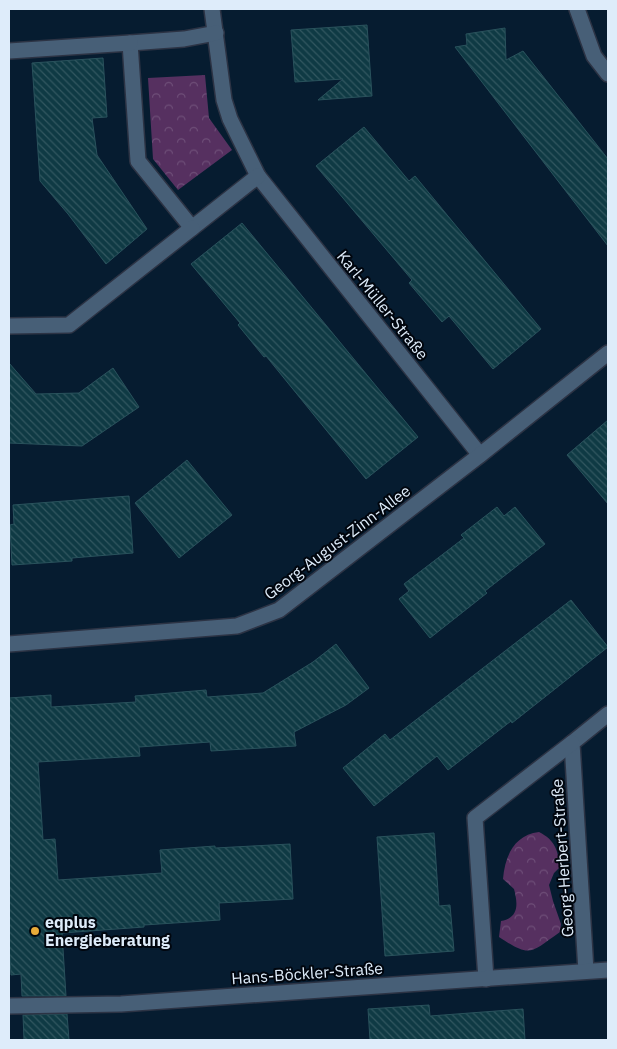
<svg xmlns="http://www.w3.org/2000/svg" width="617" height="1049" viewBox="0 0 617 1049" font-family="'IBM Plex Sans',sans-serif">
	<defs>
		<pattern id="park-crowns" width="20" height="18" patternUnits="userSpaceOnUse" patternTransform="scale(1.25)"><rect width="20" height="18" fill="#563060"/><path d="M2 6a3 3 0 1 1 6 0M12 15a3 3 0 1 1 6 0" fill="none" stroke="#6e4e78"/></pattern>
		<pattern id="building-back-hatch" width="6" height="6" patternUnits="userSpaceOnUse" patternTransform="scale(1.25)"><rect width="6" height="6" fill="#0f3a44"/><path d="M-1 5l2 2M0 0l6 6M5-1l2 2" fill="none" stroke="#325760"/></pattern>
	</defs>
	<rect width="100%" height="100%" fill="#061c30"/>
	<g fill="url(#park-crowns)">
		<polygon points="205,75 209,118 232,150 178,190 153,159 148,78"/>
		<path d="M539,832c16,8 20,19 20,36l-5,5 -5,12 4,16 8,23 -1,8c-30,21 -29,26 -61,5l2,-16c18,-3 17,-17 13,-32l-11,-10c2,-23 11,-44 36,-47z"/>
	</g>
	<g fill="url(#building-back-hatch)" stroke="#29525c">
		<polygon points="367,25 372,96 318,100 343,79 295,82 291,30"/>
		<polygon points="505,28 506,60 523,51 608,159 608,246 455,47 467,45 466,34"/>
		<polygon points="103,58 107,117 92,118 97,155 147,229 106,264 68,214 40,181 32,63"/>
		<polygon points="364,127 409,181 415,176 541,329 493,369 449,316 442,322 409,283 412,280 316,166"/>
		<polygon points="242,223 418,437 366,479 266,356 264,357 238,325 240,323 191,264"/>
		<polygon points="9,363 36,394 79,393 113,368 139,407 82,446 9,443"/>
		<polygon points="608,420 608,504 567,455"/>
		<polygon points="187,460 232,515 179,558 135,503"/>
		<polygon points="129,496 133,553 72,558 72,561 12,565 10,525 14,524 13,505"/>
		<polygon points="497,507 504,516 515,507 545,544 485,591 487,593 430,638 399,599 409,591 404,584 464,538 461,535"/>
		<polygon points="571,600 608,647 512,723 511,721 448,770 437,756 374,806 343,768 385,734 390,740"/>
		<polygon points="336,644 369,688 346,705 294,732 296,746 211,751 210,742 139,747 140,756 38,762 43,840 55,839 58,880 162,873 160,850 215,846 215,848 290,844 293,899 219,903 220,920 144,925 144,927 62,933 66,996 22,996 21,974 11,975 9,945 9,698 51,695 51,707 136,702 135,696 206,690 207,697 263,693 313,662"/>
		<polygon points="434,833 439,906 450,905 454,951 385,956 377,837"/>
		<polygon points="429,1005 430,1016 523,1009 525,1040 370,1040 368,1009"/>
		<polygon points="67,1014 69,1040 24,1040 23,1015"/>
	</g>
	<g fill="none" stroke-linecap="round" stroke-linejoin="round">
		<defs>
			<g id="minor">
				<polyline points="212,9 224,100 230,119 258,176 480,455"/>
				<polyline points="577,9 594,56 608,74"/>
				<polyline points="216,33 184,39 130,43 138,161 192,228 258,176"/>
				<polyline points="9,51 130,43"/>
				<polyline points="9,326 69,325 192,228"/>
				<polyline points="9,644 237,626 279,610 480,455 608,353"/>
				<polyline points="586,971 572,743 608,714"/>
				<polyline points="486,979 475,818 572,743"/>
				<polyline points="9,1006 121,1004 608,970"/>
			</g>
		</defs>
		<use href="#minor" stroke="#2c3344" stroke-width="18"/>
		<use href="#minor" stroke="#475f77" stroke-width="15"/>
	</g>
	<circle fill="#e9ab38" stroke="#01060e" stroke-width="2" cx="35" cy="931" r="5"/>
	<g text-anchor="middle" stroke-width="4" stroke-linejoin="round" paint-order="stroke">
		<g font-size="16" fill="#deecfa" stroke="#01060e">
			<text transform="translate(383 305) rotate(51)" y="6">Karl-Müller-Straße</text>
			<text transform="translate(337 542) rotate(-37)" y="6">Georg-August-Zinn-Allee</text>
			<text transform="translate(562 858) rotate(-94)" y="6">Georg-Herbert-Straße</text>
			<text transform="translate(307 973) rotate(-4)" y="6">Hans-Böckler-Straße</text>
		</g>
		<g font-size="16" font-weight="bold" fill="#deecfa" stroke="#01060e" text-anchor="start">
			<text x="45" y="928">eqplus<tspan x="45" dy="18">Energieberatung</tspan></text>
		</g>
	</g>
	<rect width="617" height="1049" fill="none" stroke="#deecfa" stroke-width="20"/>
</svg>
